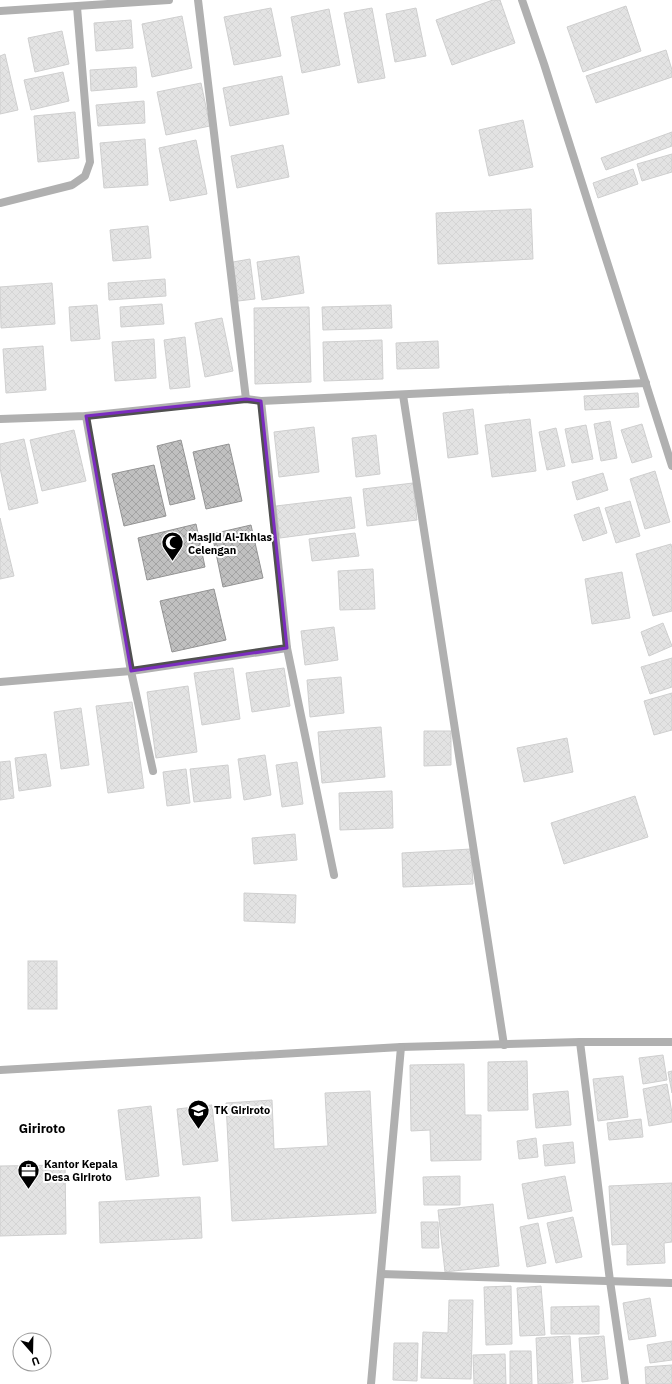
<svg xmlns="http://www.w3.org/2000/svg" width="672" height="1384" viewBox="0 0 672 1384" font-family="'IBM Plex Sans',sans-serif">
	<defs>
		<pattern id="building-cross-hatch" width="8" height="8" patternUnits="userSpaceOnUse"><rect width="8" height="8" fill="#c0c0c0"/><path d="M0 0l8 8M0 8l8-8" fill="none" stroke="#a3a3a3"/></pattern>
	</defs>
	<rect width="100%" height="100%" fill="#fff"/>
	<g fill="url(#building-cross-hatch)" stroke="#949494">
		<polygon points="493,0 500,0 515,43 452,65 436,20"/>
		<polygon points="626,6 641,51 583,72 567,27"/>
		<polygon points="271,8 281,56 234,65 224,17"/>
		<polygon points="372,8 385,78 358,83 344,13"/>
		<polygon points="416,8 426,56 395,62 386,14"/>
		<polygon points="329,9 340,65 302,73 291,17"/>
		<polygon points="182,16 192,68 152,77 142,24"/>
		<polygon points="131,20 133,48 96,51 94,23"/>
		<polygon points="62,31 69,64 35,72 28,38"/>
		<polygon points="666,50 672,70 672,77 596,103 586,76"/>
		<polygon points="5,54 18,110 0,114 0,56"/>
		<polygon points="136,67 137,87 91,91 90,70"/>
		<polygon points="63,72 69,101 31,110 24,80"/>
		<polygon points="282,76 289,114 230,126 223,88"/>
		<polygon points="201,83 210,126 166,135 157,92"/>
		<polygon points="144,101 145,123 98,126 96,105"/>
		<polygon points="75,112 79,158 38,162 34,116"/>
		<polygon points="523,120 533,167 489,176 479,130"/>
		<polygon points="672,132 672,146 606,170 601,158"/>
		<polygon points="145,139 148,185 104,188 100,143"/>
		<polygon points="196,140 207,194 170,201 159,148"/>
		<polygon points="283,145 289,177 237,188 231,156"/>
		<polygon points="672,154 672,172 642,181 637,164"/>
		<polygon points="633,169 638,184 598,198 593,183"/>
		<polygon points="531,209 533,259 438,264 436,213"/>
		<polygon points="148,226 151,258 113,261 110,230"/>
		<polygon points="299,256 304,293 262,300 257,262"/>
		<polygon points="250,259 255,299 238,301 233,262"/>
		<polygon points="165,279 166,296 109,300 108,283"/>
		<polygon points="52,283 55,324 1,328 0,287"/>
		<polygon points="162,304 164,324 121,327 120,307"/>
		<polygon points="97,305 100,339 71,341 69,307"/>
		<polygon points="391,305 392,328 323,330 322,307"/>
		<polygon points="309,307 311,382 255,384 254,308"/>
		<polygon points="222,318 233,371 205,377 195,323"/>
		<polygon points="185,337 190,387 170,389 164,340"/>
		<polygon points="154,339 156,378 115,381 112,342"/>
		<polygon points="382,340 383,379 324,381 323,342"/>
		<polygon points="438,341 439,368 397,369 396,343"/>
		<polygon points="43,346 46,390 6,393 3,349"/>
		<polygon points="638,393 639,407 585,410 584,396"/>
		<polygon points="473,409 478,454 448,458 443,413"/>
		<polygon points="530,419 536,471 492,477 485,425"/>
		<polygon points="610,421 617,458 601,461 594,424"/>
		<polygon points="642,424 652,457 632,463 621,430"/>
		<polygon points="586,425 593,459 572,463 565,429"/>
		<polygon points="314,427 319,472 279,477 274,432"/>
		<polygon points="556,428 565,466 547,470 539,432"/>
		<polygon points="74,430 86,481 42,491 30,440"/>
		<polygon points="376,435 380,474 356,477 352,438"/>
		<polygon points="24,439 38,503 9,510 0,468 0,444"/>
		<polygon points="181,440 195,499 170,505 157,446"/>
		<polygon points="229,444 242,501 206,509 193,452"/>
		<polygon points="154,465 166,516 124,526 112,474"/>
		<polygon points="655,471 670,522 645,529 630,479"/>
		<polygon points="603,473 608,490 577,500 572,482"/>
		<polygon points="413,483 417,520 367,526 363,489"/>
		<polygon points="351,497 355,528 280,538 276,506"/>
		<polygon points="630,501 640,536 616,543 605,508"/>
		<polygon points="599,507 607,533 583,541 574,515"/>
		<polygon points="0,518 14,576 0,579"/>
		<polygon points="196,524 205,567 147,580 138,538"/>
		<polygon points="251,525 263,578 223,587 212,534"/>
		<polygon points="355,533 359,556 312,561 309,539"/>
		<polygon points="671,544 672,549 672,611 653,616 636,554"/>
		<polygon points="373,569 375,609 340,610 338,571"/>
		<polygon points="622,572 630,618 592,624 585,579"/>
		<polygon points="214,589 226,640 172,652 160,601"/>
		<polygon points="663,623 672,646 649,656 641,632"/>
		<polygon points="334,627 338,660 305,665 301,631"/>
		<polygon points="672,658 672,687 650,694 641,667"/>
		<polygon points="233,668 240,719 202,725 194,673"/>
		<polygon points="284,668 290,706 252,712 246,673"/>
		<polygon points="341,677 344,713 310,717 307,680"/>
		<polygon points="188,686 197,752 156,758 147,692"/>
		<polygon points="672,693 672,730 654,735 644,701"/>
		<polygon points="132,702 144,788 108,793 96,706"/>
		<polygon points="81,708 89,765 61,769 54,712"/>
		<polygon points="381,727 385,777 322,783 318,732"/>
		<polygon points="424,731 451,731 451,765 424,766"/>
		<polygon points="567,738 573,772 524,782 517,748"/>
		<polygon points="46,754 51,786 19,791 15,758"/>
		<polygon points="265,755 271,795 244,800 238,759"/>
		<polygon points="10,761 14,798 0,800 0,762"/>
		<polygon points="297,762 303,804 282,807 276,765"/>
		<polygon points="228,765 231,798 194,802 190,769"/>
		<polygon points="186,769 190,803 167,806 163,772"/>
		<polygon points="392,791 393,828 340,830 339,793"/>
		<polygon points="635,796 648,837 564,864 551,823"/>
		<polygon points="295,834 297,860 254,864 252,838"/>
		<polygon points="471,849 473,884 403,887 402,853"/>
		<polygon points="244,893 296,895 295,923 244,921"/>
		<rect x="28" y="961" width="29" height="48"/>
		<polygon points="663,1055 667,1080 643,1084 639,1058"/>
		<polygon points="527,1061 528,1110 488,1111 488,1062"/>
		<polygon points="464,1064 465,1115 481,1115 481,1160 431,1161 430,1130 411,1131 410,1065"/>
		<polygon points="672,1071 672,1093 668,1072"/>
		<polygon points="623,1076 628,1117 598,1121 593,1079"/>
		<polygon points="667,1084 672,1113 672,1122 649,1126 643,1089"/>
		<polygon points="370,1091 376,1213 232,1221 226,1103 272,1100 274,1149 328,1146 325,1093"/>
		<polygon points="568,1091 571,1125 536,1128 533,1094"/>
		<polygon points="212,1105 218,1161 183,1165 177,1109"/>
		<polygon points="151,1106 159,1176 126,1180 118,1110"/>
		<polygon points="641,1119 643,1137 609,1140 607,1123"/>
		<polygon points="536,1138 538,1157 519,1159 517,1141"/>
		<polygon points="573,1142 575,1163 545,1166 543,1145"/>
		<polygon points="65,1165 66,1234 0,1236 0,1166"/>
		<polygon points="460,1176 460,1205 424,1205 423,1177"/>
		<polygon points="565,1176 572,1211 528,1219 522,1184"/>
		<polygon points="672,1183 672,1242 664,1243 665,1263 627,1265 627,1244 612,1245 609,1186"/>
		<polygon points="200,1197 202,1238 100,1243 99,1202"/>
		<polygon points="493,1204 499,1266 445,1272 438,1210"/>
		<polygon points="573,1217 582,1257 556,1263 547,1223"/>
		<polygon points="421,1222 438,1222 439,1248 422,1248"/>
		<polygon points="538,1223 546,1263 527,1267 520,1227"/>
		<polygon points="511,1286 512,1344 486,1345 484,1287"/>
		<polygon points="541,1286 545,1335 520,1336 517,1288"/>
		<polygon points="650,1298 656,1336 629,1340 623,1303"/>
		<polygon points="449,1300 473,1300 471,1379 421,1378 423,1332 448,1333"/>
		<polygon points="599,1306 599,1334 551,1334 551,1307"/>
		<polygon points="570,1336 573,1383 538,1384 536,1338"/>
		<polygon points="604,1336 608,1379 582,1382 579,1338"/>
		<polygon points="672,1341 672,1360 650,1363 647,1345"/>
		<polygon points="394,1343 418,1343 417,1381 393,1380"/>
		<polygon points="510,1351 531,1351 532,1384 510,1384"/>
		<polygon points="505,1354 506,1384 474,1384 473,1355"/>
		<polygon points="672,1365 672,1384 646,1384 645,1367"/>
	</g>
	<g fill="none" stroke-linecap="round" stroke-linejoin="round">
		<g stroke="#505050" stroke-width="8">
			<polyline points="198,0 246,399"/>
			<polyline points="0,11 169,0"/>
			<polyline points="0,203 72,185 85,176 90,162 77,7"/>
			<polyline points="403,395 504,1045"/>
			<polyline points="86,416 131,671 153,771"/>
			<polyline points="0,419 86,416 246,399 261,401 646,383"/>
			<polyline points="287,648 334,875"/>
			<polyline points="0,682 131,671 287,648 261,401"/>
			<polyline points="580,1042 610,1281 625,1384"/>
			<polyline points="0,1070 401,1047 580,1042 672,1042"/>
			<polyline points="381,1274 672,1283"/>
			<polyline points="371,1384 401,1047"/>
		</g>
		<polyline stroke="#505050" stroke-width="8" points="522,0 544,64 672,466"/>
	</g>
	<path d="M0 0H672V1384H0ZM246,399l15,2 26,247 -156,23 -45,-255z" fill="#fff" fill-opacity=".55" fill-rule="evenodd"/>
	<path fill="none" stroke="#7b2cbf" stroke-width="3" stroke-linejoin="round" d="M246,399l15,2 26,247 -156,23 -45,-255z"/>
	<defs>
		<symbol id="mosque-pin" viewBox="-11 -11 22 30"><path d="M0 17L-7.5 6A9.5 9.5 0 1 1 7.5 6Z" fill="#000" stroke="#fff"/><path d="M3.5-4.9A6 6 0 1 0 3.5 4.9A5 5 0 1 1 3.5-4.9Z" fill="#fff"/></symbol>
		<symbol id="school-pin" viewBox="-11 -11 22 30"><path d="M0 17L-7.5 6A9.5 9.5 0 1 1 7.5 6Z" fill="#000" stroke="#fff"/><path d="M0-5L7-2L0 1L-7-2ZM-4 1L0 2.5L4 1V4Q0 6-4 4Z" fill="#fff"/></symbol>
		<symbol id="office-pin" viewBox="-11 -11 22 30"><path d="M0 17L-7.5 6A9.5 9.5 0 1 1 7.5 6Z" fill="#000" stroke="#fff"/><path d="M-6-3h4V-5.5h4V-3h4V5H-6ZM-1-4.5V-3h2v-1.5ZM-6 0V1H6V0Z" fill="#fff"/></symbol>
	</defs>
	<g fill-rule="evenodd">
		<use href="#mosque-pin" x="160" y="530" width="25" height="34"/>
		<use href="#school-pin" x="186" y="1098" width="25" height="34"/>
		<use href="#office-pin" x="16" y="1158" width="25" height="34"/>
	</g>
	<g text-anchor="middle" stroke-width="4" stroke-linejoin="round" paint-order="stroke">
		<g font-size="11" font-weight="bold" fill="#000" stroke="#fff" text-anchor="start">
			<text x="188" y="541">Masjid Al-Ikhlas<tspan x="188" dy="13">Celengan</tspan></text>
			<text x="214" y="1114">TK Giriroto</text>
			<text x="44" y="1168">Kantor Kepala<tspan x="44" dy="13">Desa Giriroto</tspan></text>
		</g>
		<g font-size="13" font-weight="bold" fill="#000" stroke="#fff">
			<text x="42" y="1133">Giriroto</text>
		</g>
	</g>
	<g transform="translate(32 1352) rotate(160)"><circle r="19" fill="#ffffff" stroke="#999999"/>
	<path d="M0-3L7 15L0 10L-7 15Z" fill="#000000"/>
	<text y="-6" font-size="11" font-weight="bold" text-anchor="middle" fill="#000000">U</text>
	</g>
</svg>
